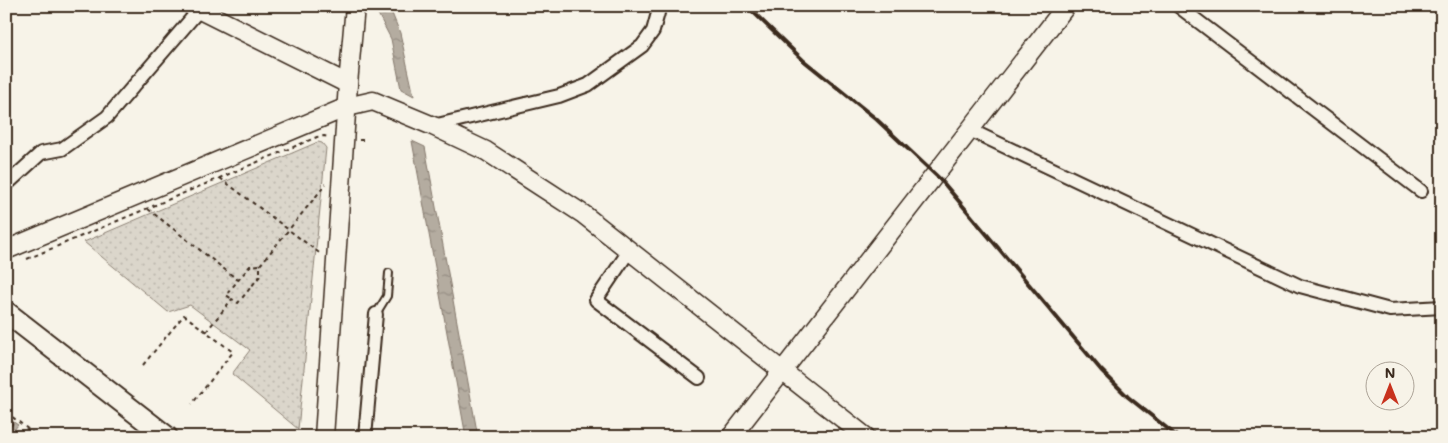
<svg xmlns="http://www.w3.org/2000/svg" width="1448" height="443" viewBox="0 0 1448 443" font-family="Mali,sans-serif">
	<defs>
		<pattern id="park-dots" width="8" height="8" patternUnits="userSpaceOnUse" patternTransform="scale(1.25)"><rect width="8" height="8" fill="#dbd6cb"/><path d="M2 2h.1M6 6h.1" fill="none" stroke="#bdb8ae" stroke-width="1.8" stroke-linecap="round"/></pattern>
		<pattern id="water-ripples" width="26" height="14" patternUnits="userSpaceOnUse" patternTransform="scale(1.25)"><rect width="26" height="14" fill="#b4aca0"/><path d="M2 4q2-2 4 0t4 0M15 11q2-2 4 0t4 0" fill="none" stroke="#948c82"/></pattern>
	</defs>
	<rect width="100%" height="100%" fill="#f7f3e8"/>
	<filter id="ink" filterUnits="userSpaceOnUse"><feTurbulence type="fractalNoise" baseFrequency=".02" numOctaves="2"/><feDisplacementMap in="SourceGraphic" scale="10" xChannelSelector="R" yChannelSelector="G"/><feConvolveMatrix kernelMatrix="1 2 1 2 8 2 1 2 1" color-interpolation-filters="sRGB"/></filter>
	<g filter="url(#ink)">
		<polygon fill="url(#park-dots)" stroke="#8b8074" points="318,142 322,143 326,148 298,429 232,374 250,350 190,305 168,312 84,242"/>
		<g fill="url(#water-ripples)" stroke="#84786c">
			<polygon points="386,6 389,6 400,33 414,96 401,89 391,39 376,10"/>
			<polygon points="412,141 425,147 478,437 466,437"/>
			<polygon points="6,417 18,425 14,430 23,437 6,437"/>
		</g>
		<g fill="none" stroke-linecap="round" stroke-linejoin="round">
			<defs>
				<polyline id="lane" points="376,314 387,296 389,273"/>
				<g id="street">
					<polyline points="1178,6 1421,191"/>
					<polyline points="433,126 559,96 588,85 642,46 653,31 658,13 657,6"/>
					<polyline points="970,130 1300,286 1390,310 1442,307"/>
					<polyline points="6,185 41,153 62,149 107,117 199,10"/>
					<polyline points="629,251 596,300 699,378"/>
					<polyline points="365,437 376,314"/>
				</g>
				<g id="secondary">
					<polyline points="192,6 348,84"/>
					<polyline points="6,250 347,107 373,101 433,126 486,151 583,214 866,437"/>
					<polyline points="324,437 348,84 355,6"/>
					<polyline points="731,437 1066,6"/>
				</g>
				<polyline id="primary" points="6,312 167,437"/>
			</defs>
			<use href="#lane" stroke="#3b2a1e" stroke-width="10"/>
			<use href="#street" stroke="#3b2a1e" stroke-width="16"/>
			<use href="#secondary" stroke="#3b2a1e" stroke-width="21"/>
			<use href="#primary" stroke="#3b2a1e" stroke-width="24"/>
			<g stroke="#3b2a1e" stroke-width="2" stroke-dasharray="4 4" stroke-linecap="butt">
				<polyline points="359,140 365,140"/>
				<polyline points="220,178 322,255"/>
				<polyline points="148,209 238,280"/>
				<polyline points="27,259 317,137 324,136 329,137"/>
				<polyline points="260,265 326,184"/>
				<polyline points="206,332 232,299 238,303 260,276 260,265 250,266 226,295 232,299"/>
				<polyline points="143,365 184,315 233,352 192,404"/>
				<polyline points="6,412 38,437"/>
				<polyline points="6,433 15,419"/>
			</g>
			<use href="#lane" stroke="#f7f3e8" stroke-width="6"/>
			<use href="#street" stroke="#f7f3e8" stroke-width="12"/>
			<use href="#secondary" stroke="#f7f3e8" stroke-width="18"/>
			<use href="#primary" stroke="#f7f3e8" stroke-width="20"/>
			<polyline stroke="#3b2a1e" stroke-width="4" points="747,6 803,60 875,118 941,180 1101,370 1128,397 1178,437"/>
		</g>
	</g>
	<rect width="1448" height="443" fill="none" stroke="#f7f3e8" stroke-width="25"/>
	<rect x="12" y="12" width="1423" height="418" fill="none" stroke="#3b2a1e" stroke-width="2" filter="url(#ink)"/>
	<g transform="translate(1390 386)"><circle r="24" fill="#f7f3e8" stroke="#aca397"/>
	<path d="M0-4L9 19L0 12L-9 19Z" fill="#c8321e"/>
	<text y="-8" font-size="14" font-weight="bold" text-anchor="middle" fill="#3b2a1e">N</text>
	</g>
</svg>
